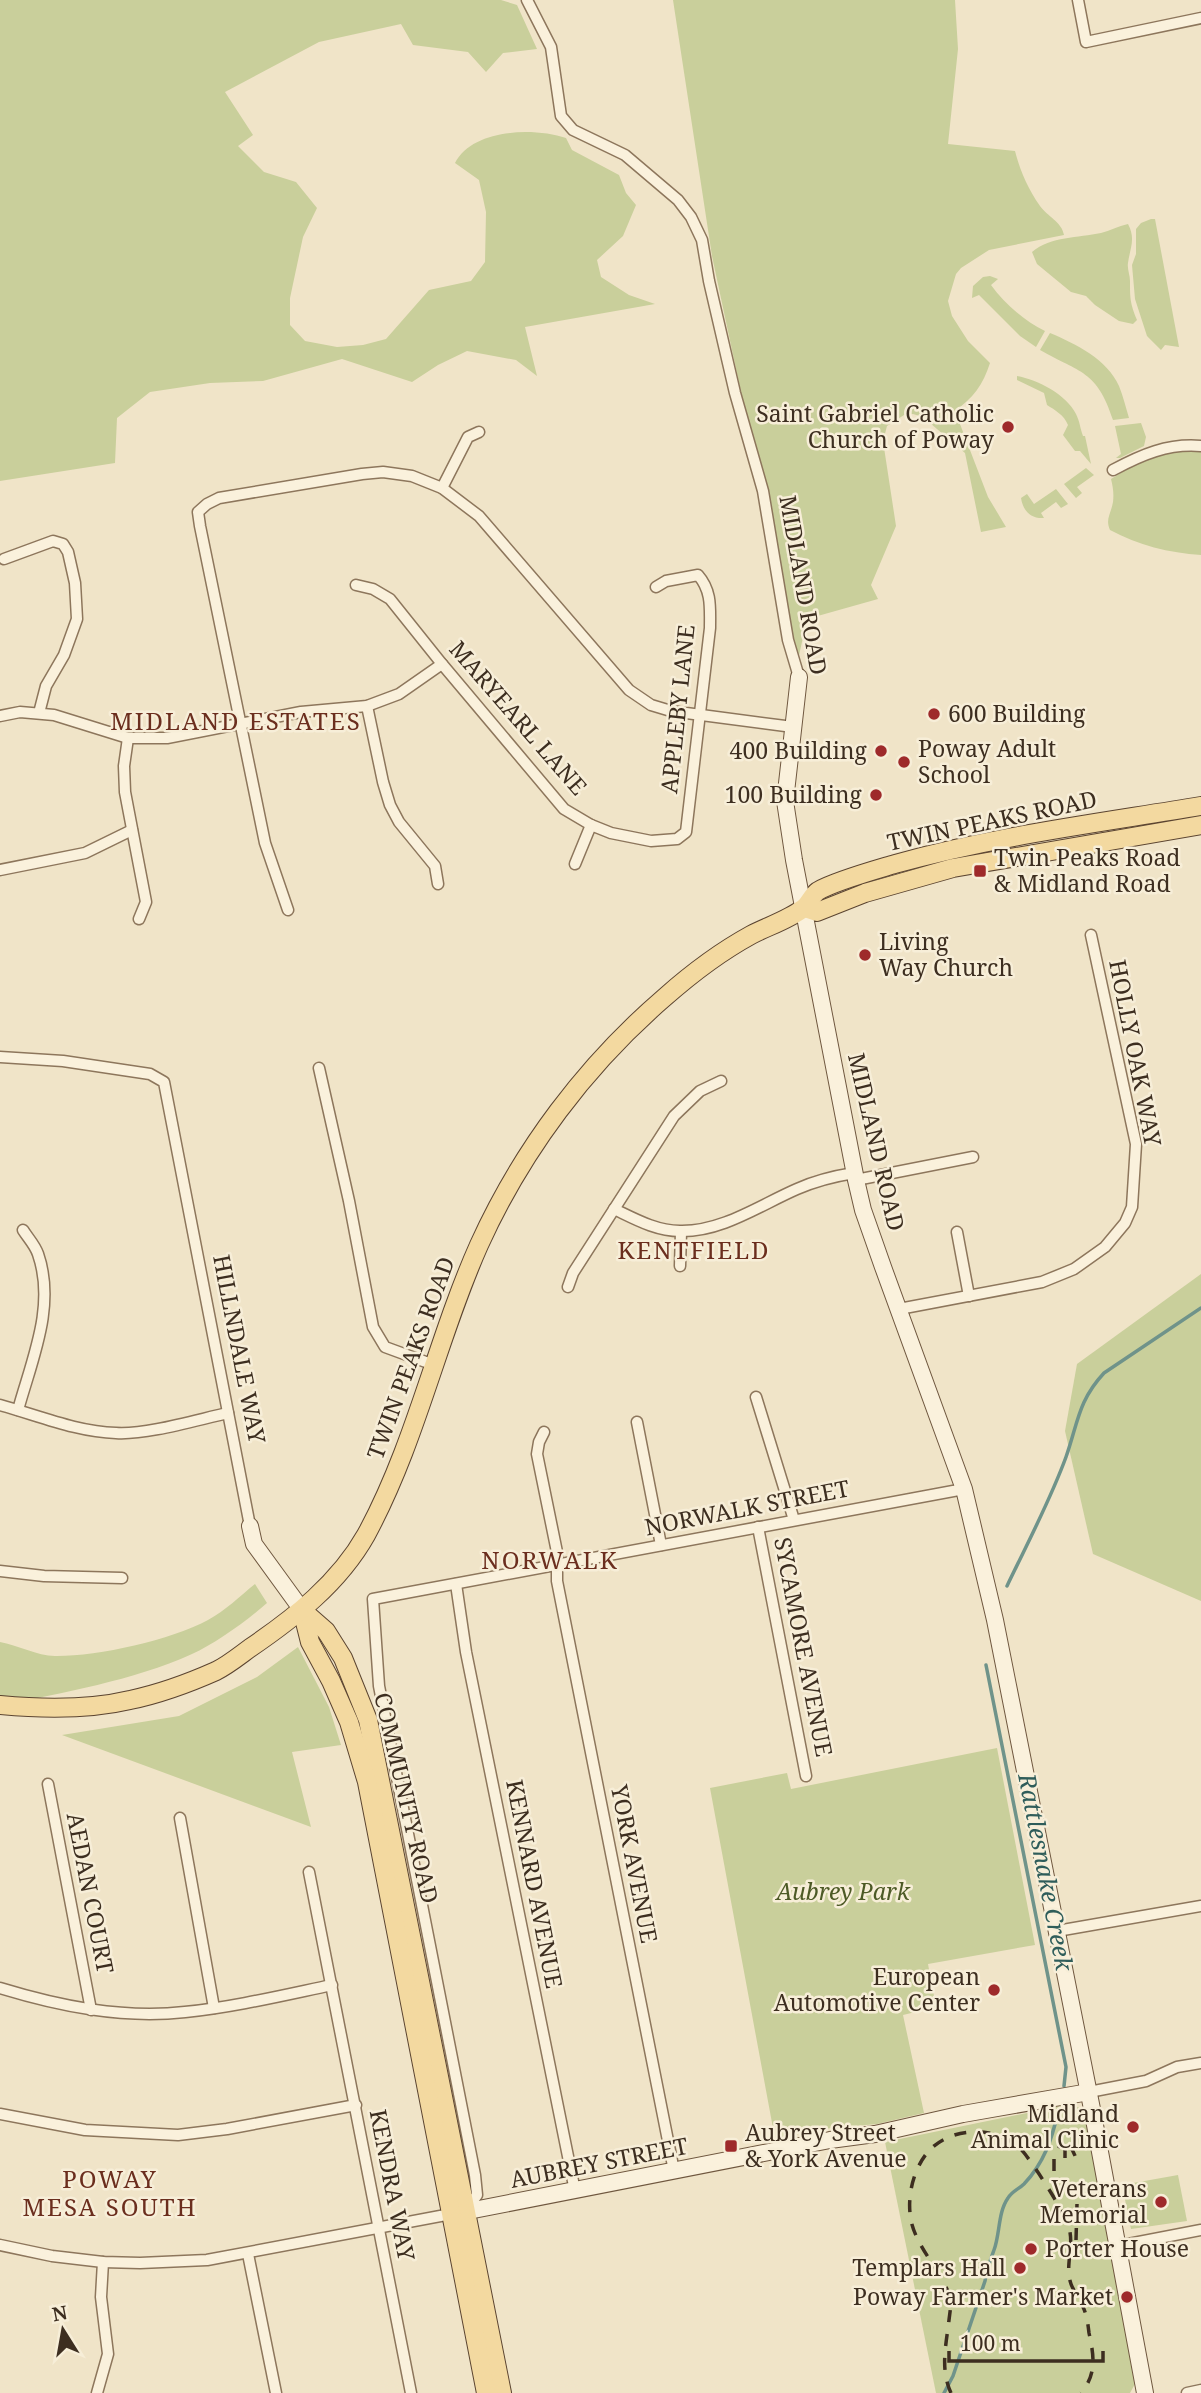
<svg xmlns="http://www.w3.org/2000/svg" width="1201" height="2393" viewBox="0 0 1201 2393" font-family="'Noto Serif',serif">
	<rect width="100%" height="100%" fill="#f0e4c8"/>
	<g fill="#c9cf9b">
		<path d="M0,0h501l16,5 20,44 -34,4 -17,19 -18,-20 -55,-7 -12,-21 -82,18 -94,50 28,43 -15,11 26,26 32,10 21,26 -14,29 -13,61v27l15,16 32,6 26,-2 23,-6 43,-49 42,-9 14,-19 1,-50 -7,-32 -24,-17c17,-34 78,-36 111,-25l6,12 47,25 7,18 10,12 -13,31 -26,24 4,17 28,18 26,9 -130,23 12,49 -21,-16 -49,-9 -29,14 -26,17 -70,-23 -79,22 -53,2 -60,9 -33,26 -2,45 -115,18z"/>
		<path d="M673,0h282l3,49 -10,95 67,7c5,20 13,38 25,55 7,10 22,16 24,29l-75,15 -28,18 -5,6 -8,27 4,15 16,25 22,22c-7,22 -17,35 -35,48l33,86 18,30 -25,5 -16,-79 -42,-36 -10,-3 -9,1 -17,11 -4,15 13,85 -25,59 7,14 -71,20 -9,41 -86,-404z"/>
		<polygon points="1151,219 1155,219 1179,347 1165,345 1161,350 1147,336 1135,299 1132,265 1136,254 1136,229 1141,223"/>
		<path d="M1128,224c8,15 2,24 0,39 -1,6 2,12 2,18 0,17 0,22 7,39l-4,4 -14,-3 -24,-16 -9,-9 -15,-4 -34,-28 -5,-12c19,-16 46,-14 69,-19 9,-2 17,-7 27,-9z"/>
		<path d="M990,276l8,3 -7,6c13,18 33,36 54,46l-9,16 -16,-11 -41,-41 -7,3 1,-12 10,-9z"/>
		<path d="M1050,333c26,11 57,26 69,53 4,10 7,22 10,32l-16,2c-16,-50 -33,-47 -73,-70z"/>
		<path d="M1017,376c21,4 49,18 59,38 4,8 4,14 7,22h2l6,28 -11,-13h-5l-12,-16 5,-10c-4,-10 -13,-15 -21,-20l-3,-12 -27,-13z"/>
		<polygon points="1141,423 1146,437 1144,446 1120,458 1116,458 1121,454 1115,426"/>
		<path d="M1175,451h26v104c-32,-2 -63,-10 -91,-25 -5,-11 1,-16 3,-28 1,-8 0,-15 -2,-23l26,-16z"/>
		<polygon points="1086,468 1094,475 1077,487 1082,493 1076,498 1064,484"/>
		<path d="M1056,489l12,15 -7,4 -5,-6 -15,11 3,5c-13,1 -21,-7 -23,-20l6,-4 7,10z"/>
		<polygon points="1201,1274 1201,1601 1093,1554 1065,1431 1077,1364"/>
		<path d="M255,1584l12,19c-19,17 -52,41 -75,51 -60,27 -128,38 -192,52v-64c18,3 39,15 57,14 42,0 114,-16 151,-36 17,-9 32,-24 47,-36z"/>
		<polygon points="298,1647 329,1707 341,1745 292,1752 311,1827 62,1735 179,1716 257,1677"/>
		<polygon points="997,1748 1035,1945 928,1964 936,2007 903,2015 924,2113 877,2124 822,2129 775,2139 710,1788 787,1773 791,1789"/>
		<polygon points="1071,2104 1082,2109 1085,2116 1136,2382 1130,2393 936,2393 885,2142"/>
		<polygon points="1178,2175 1187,2221 1131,2229 1122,2185"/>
	</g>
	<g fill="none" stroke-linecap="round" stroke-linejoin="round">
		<g stroke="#6f938a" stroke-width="3.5">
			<path d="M1007,1586c20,-42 43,-85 59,-129 12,-34 12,-56 38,-84l97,-65"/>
			<polyline points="986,1665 1066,2067 1064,2086"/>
			<path d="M944,2393l9,-17 32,-95c2,-12 5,-20 9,-31 6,-16 4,-38 14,-52 4,-7 11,-9 16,-14 20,-21 28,-45 34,-72"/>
		</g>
		<defs>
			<g id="street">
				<polyline points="527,0 551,47 561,116 573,130 625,155 678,200 691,217 702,240 709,281 735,393 763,491 788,640 799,677"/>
				<polyline points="1078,0 1086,42 1201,18"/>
				<path d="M1113,470c28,-15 55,-27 88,-24"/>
				<polyline points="442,488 468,437 479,432"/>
				<polyline points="4,559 53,541 63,544 68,552 75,583 77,619 64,655 46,686 39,713"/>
				<path d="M356,585l17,4 17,10 52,65 122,145 27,16 20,8 40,8 26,-2 9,-7 24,-204c0,-20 2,-37 -12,-53l-32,6 -10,6"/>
				<polyline points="367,706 383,782 390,805 399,822 435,866 438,884"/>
				<polyline points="0,716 20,712 54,715 128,738 167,738 301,712 367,706 399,694 442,664"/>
				<polyline points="128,738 124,766 125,792 146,902 139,919"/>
				<polyline points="575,864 591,825"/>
				<polyline points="0,870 85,853 132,830"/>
				<polyline points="288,910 265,843 200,526 198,512 207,504 219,498 362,474 383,472 412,476 442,488 479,516 629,690 651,705 671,711 793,727"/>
				<polyline points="0,1057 63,1061 150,1074 164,1082 250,1526"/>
				<polyline points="319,1068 349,1201 373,1327 385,1347 434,1365"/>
				<polyline points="856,1180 973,1157"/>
				<path d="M614,1209c21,10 42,22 66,22 42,1 80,-26 117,-42 18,-8 38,-13 57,-16"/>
				<polyline points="957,1232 969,1296"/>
				<polyline points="680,1266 681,1232"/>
				<polyline points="568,1287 573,1273 674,1116 700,1091 721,1081"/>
				<polyline points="899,1309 1042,1282 1074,1269 1105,1247 1125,1223 1132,1207 1136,1144 1091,935"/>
				<polyline points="756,1397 794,1520"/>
				<path d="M0,1405c37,10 77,27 116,28 30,2 80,-13 112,-20"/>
				<path d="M18,1410c14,-51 38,-104 20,-156 -3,-9 -10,-16 -15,-24"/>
				<polyline points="637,1422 661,1545"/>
				<polyline points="544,1432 539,1442 537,1454 557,1552 557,1581 674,2171"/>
				<polyline points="758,1527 806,1776"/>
				<polyline points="0,1571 44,1576 122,1578"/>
				<polyline points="456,1584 466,1652 575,2191"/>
				<polyline points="48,1784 91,2010"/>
				<polyline points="180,1818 214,2008"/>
				<polyline points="309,1872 411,2393"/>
				<polyline points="1057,1931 1201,1906"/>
				<path d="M0,1988c59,18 122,31 185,24 49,-5 99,-17 147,-27"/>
				<polyline points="1089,2092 1146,2081 1177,2067 1201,2063"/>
				<polyline points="0,2114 85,2130 178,2135 227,2129 356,2105"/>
				<polyline points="466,2210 477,2195 475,2175 379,1686 373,1599 964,1489"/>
				<polyline points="0,2245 52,2256 103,2262 140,2263 207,2260 451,2214"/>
				<polyline points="1118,2246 1201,2230"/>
				<polyline points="248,2254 276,2393"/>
				<polyline points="97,2393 108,2354 101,2297 103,2262"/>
				<polyline points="1187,2393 1201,2390"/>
			</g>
			<g id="secondary">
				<polyline points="799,677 785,801 794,860 856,1180 863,1210 883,1267 964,1489 995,1620 1092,2109 1145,2393"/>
				<polyline points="250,1526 254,1544 302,1610"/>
				<polyline points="453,2214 830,2140 875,2134 963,2114 1089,2092"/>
			</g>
			<g id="primary">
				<polyline points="805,908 817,912 865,893 953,868 1201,825"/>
				<polyline points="302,1610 326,1631 343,1658 368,1720 502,2393"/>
				<polyline points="302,1610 310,1642 331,1681 349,1722 367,1782 486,2393"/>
				<path d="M0,1705c43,4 88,5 130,-5 29,-6 59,-17 86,-29 12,-6 23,-15 34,-23 44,-30 89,-65 116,-113 50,-92 71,-196 113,-290 43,-95 107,-180 186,-248 26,-23 55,-45 86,-62 15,-8 39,-16 51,-26 7,-4 9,-13 16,-18 17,-10 57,-21 77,-27 100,-28 204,-41 306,-58"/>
			</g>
		</defs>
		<use href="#street" stroke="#8d765c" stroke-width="13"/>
		<use href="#secondary" stroke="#6f573f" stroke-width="18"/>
		<use href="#primary" stroke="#5b4430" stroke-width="20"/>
		<use href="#street" stroke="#faf1dc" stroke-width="10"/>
		<use href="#secondary" stroke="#faf1dc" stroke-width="16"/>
		<use href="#primary" stroke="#f3d9a0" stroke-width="18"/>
		<g stroke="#3d2e20" stroke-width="3.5" stroke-dasharray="12 12" stroke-linecap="butt">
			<polyline points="1070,2145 1077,2160"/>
			<polyline points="1065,2146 1065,2169"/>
			<polyline points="1054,2171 1054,2156 1061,2144"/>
			<polyline points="1076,2240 1077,2204"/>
			<path d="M951,2393c-11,-24 -5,-47 -2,-73 1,-9 3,-17 0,-26 -10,-27 -37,-51 -39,-81 -2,-20 4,-44 17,-60 23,-28 75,-29 98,1 12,16 41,59 45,78 3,18 -5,35 1,52 3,8 9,15 12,23 4,8 5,18 6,26 5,23 8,41 -8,60"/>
		</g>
	</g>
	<g fill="#9e2a2b" stroke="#f7eed8" stroke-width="2.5">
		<circle cx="1008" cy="427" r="7"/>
		<circle cx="934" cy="714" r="7"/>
		<circle cx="881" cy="751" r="7"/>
		<circle cx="904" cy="762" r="7"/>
		<circle cx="876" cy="795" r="7"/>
		<rect x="973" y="864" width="14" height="14" rx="3.5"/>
		<circle cx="865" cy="955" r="7"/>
		<circle cx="994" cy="1990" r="7"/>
		<circle cx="1133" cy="2127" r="7"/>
		<rect x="724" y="2139" width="14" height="14" rx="3.5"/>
		<circle cx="1161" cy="2202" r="7"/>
		<circle cx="1031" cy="2249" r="7"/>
		<circle cx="1020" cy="2268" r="7"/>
		<circle cx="1127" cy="2297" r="7"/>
	</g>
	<g text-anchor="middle" stroke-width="5" stroke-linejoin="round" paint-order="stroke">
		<g font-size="23" fill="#3d2e20" stroke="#f7eed8" text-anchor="end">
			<text x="994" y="422">Saint Gabriel Catholic<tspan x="994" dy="26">Church of Poway</tspan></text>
			<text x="948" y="722" text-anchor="start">600 Building</text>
			<text x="918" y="757" text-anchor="start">Poway Adult<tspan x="918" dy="26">School</tspan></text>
			<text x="867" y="759">400 Building</text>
			<text x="862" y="803">100 Building</text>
			<text x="994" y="866" text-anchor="start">Twin Peaks Road<tspan x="994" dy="26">&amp; Midland Road</tspan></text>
			<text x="879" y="950" text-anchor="start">Living<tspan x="879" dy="26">Way Church</tspan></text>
			<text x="980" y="1985">European<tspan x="980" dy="26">Automotive Center</tspan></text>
			<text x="1119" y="2122">Midland<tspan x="1119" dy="26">Animal Clinic</tspan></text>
			<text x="745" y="2141" text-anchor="start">Aubrey Street<tspan x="745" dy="26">&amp; York Avenue</tspan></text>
			<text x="1147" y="2197">Veterans<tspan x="1147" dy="26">Memorial</tspan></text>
			<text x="1045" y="2257" text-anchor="start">Porter House</text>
			<text x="1006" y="2276">Templars Hall</text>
			<text x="1113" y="2305">Poway Farmer's Market</text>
		</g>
		<g font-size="23" fill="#3d2e20" stroke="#f7eed8">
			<text transform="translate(803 585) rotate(80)" y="8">MIDLAND ROAD</text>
			<text transform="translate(678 709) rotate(-84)" y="8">APPLEBY LANE</text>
			<text transform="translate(518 718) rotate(49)" y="8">MARYEARL LANE</text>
			<text transform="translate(992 821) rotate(-12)" y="8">TWIN PEAKS ROAD</text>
			<text transform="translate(1135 1053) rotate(79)" y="8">HOLLY OAK WAY</text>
			<text transform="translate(876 1142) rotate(77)" y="8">MIDLAND ROAD</text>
			<text transform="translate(239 1349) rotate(79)" y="8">HILLNDALE WAY</text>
			<text transform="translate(411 1358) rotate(-70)" y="8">TWIN PEAKS ROAD</text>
			<text transform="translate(747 1508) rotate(-11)" y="8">NORWALK STREET</text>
			<text transform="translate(803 1647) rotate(79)" y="8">SYCAMORE AVENUE</text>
			<text transform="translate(406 1798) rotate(77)" y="8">COMMUNITY ROAD</text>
			<text transform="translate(634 1864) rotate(79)" y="8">YORK AVENUE</text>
			<text transform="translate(534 1884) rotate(79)" y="8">KENNARD AVENUE</text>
			<text transform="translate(90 1893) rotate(79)" y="8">AEDAN COURT</text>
			<text transform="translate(599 2163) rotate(-11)" y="8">AUBREY STREET</text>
			<text transform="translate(392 2185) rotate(79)" y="8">KENDRA WAY</text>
		</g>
		<g font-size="23" font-style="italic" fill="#4d5a26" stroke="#f7eed8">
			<text x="843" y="1900">Aubrey Park</text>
		</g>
		<g font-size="24" letter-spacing="2" fill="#6b2e1e" stroke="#f7eed8">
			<text x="236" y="730">MIDLAND ESTATES</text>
			<text x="694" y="1259">KENTFIELD</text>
			<text x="550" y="1569">NORWALK</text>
			<text x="110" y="2188">POWAY<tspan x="110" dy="28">MESA SOUTH</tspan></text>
		</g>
		<g font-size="24" font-style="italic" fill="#2f5d5a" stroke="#f7eed8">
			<text transform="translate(1045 1872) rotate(79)" y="8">Rattlesnake Creek</text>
		</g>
	</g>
	<g transform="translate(63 2330) rotate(349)" stroke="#f7eed8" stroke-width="5" paint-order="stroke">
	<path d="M0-5L12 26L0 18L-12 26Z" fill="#3d2e20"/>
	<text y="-10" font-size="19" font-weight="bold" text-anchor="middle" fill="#3d2e20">N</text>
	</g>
	<path d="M949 2351v10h154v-10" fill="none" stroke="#3d2e20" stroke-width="3.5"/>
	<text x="960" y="2351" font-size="21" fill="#3d2e20" stroke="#f7eed8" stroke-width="5" paint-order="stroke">100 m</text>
</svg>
